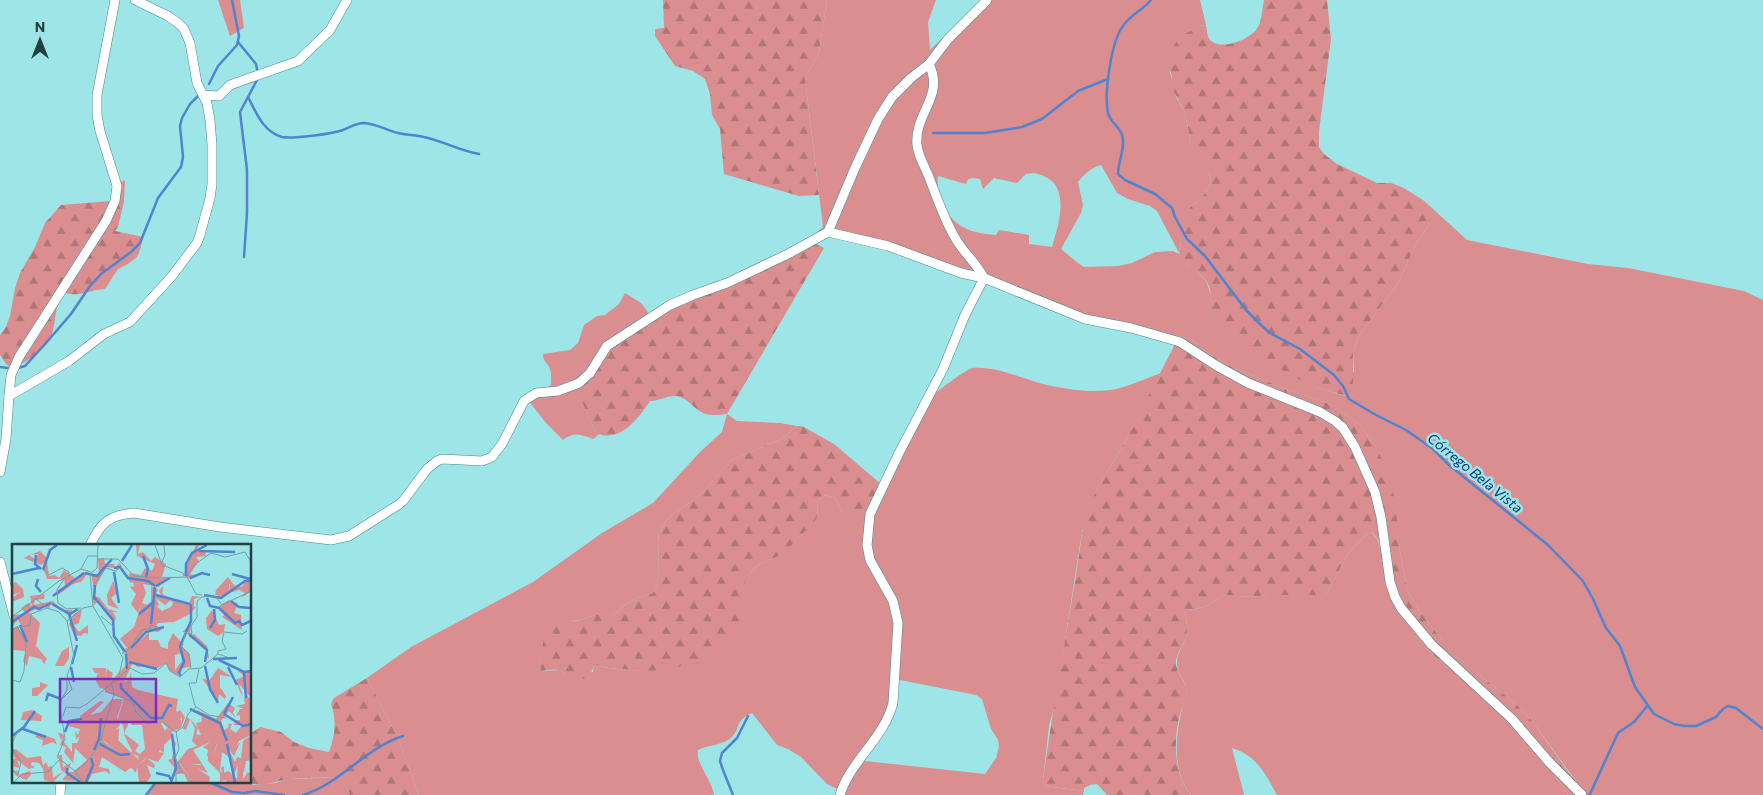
<svg xmlns="http://www.w3.org/2000/svg" width="1763" height="795" viewBox="0 0 1763 795" font-family="Commissioner,sans-serif">
	<defs>
		<pattern id="forest-firs" width="22" height="20" patternUnits="userSpaceOnUse" patternTransform="scale(1.25)"><rect width="22" height="20" fill="#da8e8f"/><path d="M5 1l3.5 6h-7zM16 11l3.5 6h-7z" fill="#b07576"/></pattern>
	</defs>
	<rect width="100%" height="100%" fill="#9ee5e8"/>
	<g fill="#da8e8f" fill-rule="evenodd">
		<polygon points="218,0 240,0 244,28 230,36"/>
		<path d="M827,0h109l-8,22 2,28 51,-50h219l6,25 -6,1 -30,46 6,25 9,16 6,31 18,28 2,10 -9,16 -11,8 -13,27 3,8 -2,12 -22,-42 -7,-5 -22,-7 -11,-6 -16,-28c-9,2 -17,9 -23,17l5,23 -2,8 -20,36 17,14 6,4 34,-1 14,-3 23,-11 18,-1 6,3v2l8,10 7,3 12,12 5,14 2,23 85,61 23,10 24,7 9,-25 -1,-20 6,-15 39,-53 19,-41 16,-22v-11l34,31 121,24 40,4 116,23 19,9v495h-173l-9,-7 -48,-66 -17,-18 -63,-50 -32,-41 -14,-23 -10,-56v-22l-21,-65 -16,-22 -27,-20 -47,-16 -56,-23 -22,-13 -17,-14 -93,-19 -143,-53 -124,-31 -15,8 -8,-4 15,-13 -18,-149 14,-26zM1033,173c40,6 27,47 19,74l-23,-3v-9l-30,-5 -3,5c-6,-1 -13,-1 -20,-3 -25,-5 -41,-31 -38,-56l28,8 2,-5 5,-1 7,1 3,10 11,-11 23,5 9,-9z"/>
		<path d="M625,293l16,10 9,12 -74,72 21,49 -4,3c-12,-4 -18,-8 -30,1l-17,-17 -21,-27 20,-7 6,-4c0,-6 1,-13 -2,-18 -3,-6 -6,-6 -6,-13l27,-4 8,-7 6,-18 13,-9 8,-1 14,-11z"/>
		<path d="M972,368c26,-2 50,11 75,17 23,5 51,9 73,3 14,-4 27,-10 41,-15l-36,69 -30,51 -13,39 -27,172 -6,22 -6,54 2,6 39,5 -1,4h-243l-3,-6 -10,-5 -26,-27 -13,-8 -11,-4 -25,-32c-17,7 -11,15 -20,24 -8,8 -24,8 -34,13 -3,13 14,30 16,45h-295l-21,-57 -31,-60 44,-31 122,-65 69,-49 51,-30 48,-52 21,-19 5,-18 10,7 43,2 17,3 -14,12 -53,23 -25,29 -13,11 -20,14 -7,7 -6,10 -1,10 1,33 -2,11 -4,7 -14,4 -13,7 -7,7 -7,4h-17l-15,5 -8,1 -28,24 -5,18 2,8 19,-1 4,3 29,-1 1,-7 15,3 32,3 66,-19 12,-5 26,-42v-21l5,-11 8,-8 23,-10 12,-13 10,-8 14,-17 1,-16 7,-6 10,3 7,14 25,3 65,-120c14,-9 25,-20 40,-27zM895,679l81,16 6,4 9,30 7,11 1,7 -3,11 -11,16 -120,-13 7,-18 12,-14z"/>
		<path d="M1370,532c7,4 9,10 10,17l37,86 15,19 68,54 35,38 33,49h-291c-12,-22 -20,-39 -45,-47l12,47h-53c-18,-22 -16,-55 -10,-82 2,-9 7,-17 5,-26 -2,-9 -10,-13 -9,-25 0,-9 5,-14 8,-22 4,-9 1,-21 0,-30l11,-1 10,-3 19,-11 26,2 16,-2h57c9,-9 13,-22 20,-34 6,-11 16,-21 26,-29z"/>
		<polygon points="344,777 344,783 350,795 148,795 152,785 157,781 248,781 253,785 275,783 289,779"/>
	</g>
	<g fill="url(#forest-firs)">
		<polygon points="663,0 827,0 819,52 805,78 819,195 799,196 724,174 720,129 712,115 710,94 705,79 693,71 675,66 655,36 655,29 664,28"/>
		<path d="M1264,0h63l4,39 -12,92v16l5,7 13,10 40,19h14l11,4 21,13 10,9v11l-16,22 -19,41 -39,53 -6,15v32l-3,12c-7,1 -13,-2 -19,-3 -39,-11 -71,-36 -101,-61 -28,-1 -12,-35 -24,-50 -7,-9 -16,-13 -25,-19l-2,-6 2,-15 -3,-8 2,-10 11,-17 11,-8 9,-16 -2,-10 -12,-15 -6,-13 -6,-31 -13,-25v-10l-4,-19 1,-7 12,-16 19,-10 6,-1c1,5 1,11 4,15 11,11 38,0 46,-10 6,-7 6,-21 8,-30z"/>
		<path d="M125,180l-1,21 -6,26 -3,4 28,6 -3,13 -3,7 -9,7 -10,5 -13,20c-18,1 -25,9 -43,3 -6,13 -6,24 -9,38 -3,18 -25,30 -40,39l-7,-5 -6,-9v-20l6,-8 4,-11 5,-28 5,-15 15,-26 10,-24 16,-18 50,-4 7,-17z"/>
		<path d="M808,240l16,8 -97,166c-8,1 -16,2 -24,-1 -9,-4 -15,-15 -26,-17 -9,-1 -18,5 -27,5 -11,16 -28,41 -51,33l-2,2 -21,-48 9,-22 17,-17 46,-32 66,-35 15,-4z"/>
		<path d="M1181,337l10,2 17,14 22,13 56,23 47,16 27,20 16,22 14,29 7,36v22l10,56 14,23 32,41 63,50 17,18 34,48 14,18 9,7h-22l-33,-49 -35,-38 -68,-54 -37,-47 -9,-23 -7,-43 -5,-7 -4,-2c-10,8 -20,18 -26,29 -7,12 -11,25 -20,34h-57l-16,2 -26,-2 -19,11 -10,3 -11,1c1,9 4,21 0,30 -3,7 -8,13 -9,21 -1,13 11,20 11,32 0,7 -4,12 -6,18 -8,26 -8,63 10,84h-84l-10,-11 -7,1 -6,3v3l-39,-5 -2,-6c9,-67 21,-133 32,-199 4,-23 6,-46 11,-68l9,-20 30,-51 50,-98z"/>
		<path d="M797,426h5l32,18 48,41 -15,30 -13,4 -12,-7 -7,-14 -10,-3 -7,6 -1,16 -5,8 -31,30 -23,10 -8,8 -5,11v21l-5,14 -11,18 -10,10 -29,17 -25,6 -24,1 -32,-3 -15,-3c-3,12 -11,18 -23,12 -4,-1 -7,-5 -10,-6 -6,-3 -14,-1 -20,0l-2,-8 6,-29 4,-6 4,-3 27,-5 15,-5h17l7,-4 7,-7 13,-7 14,-4 4,-7 2,-11 -1,-33 1,-10 6,-10 7,-7 20,-14 13,-11 25,-29 53,-23z"/>
		<path d="M367,678l31,60 21,57h-69l-6,-12v-6c-18,1 -36,0 -53,2 -14,1 -31,11 -43,2h2v-47l10,-7 21,5 13,10 15,6 20,4c6,-17 8,-31 2,-48l3,-6z"/>
	</g>
	<g fill="none" stroke-linecap="round" stroke-linejoin="round">
		<g stroke="#5083d0" stroke-width="2.5">
			<path d="M1151,0c-8,10 -21,15 -28,26 -12,15 -19,68 -15,87 2,9 11,13 14,22 4,12 -4,27 -4,39l7,6 30,14 17,14 3,9 12,22 18,17 41,54 16,16 8,7 30,16 34,26 9,11 6,13 27,16 30,15 27,19 16,16 99,80 35,36 10,18 13,29 14,18 15,41 19,27 20,10 11,2h11l20,-9 7,-8 5,-3 8,2 27,21"/>
			<polyline points="238,42 256,64 257,69"/>
			<polyline points="209,84 218,66 237,45 239,36 232,0"/>
			<path d="M248,97c8,15 15,35 34,40 11,2 50,-3 61,-7 7,-3 13,-7 21,-7 13,1 22,7 34,10 8,2 18,2 26,4 19,4 36,14 55,17"/>
			<polyline points="933,133 985,133 1022,127 1042,119 1078,91 1108,79"/>
			<polyline points="244,257 247,213 247,170 240,112 257,80"/>
			<polyline points="0,367 8,368"/>
			<polyline points="18,368 25,366 46,343 71,314 90,286 101,274 131,252 140,243 158,198 181,167 183,157 180,126 182,118 190,104 200,94"/>
			<polyline points="207,781 232,792 244,793 255,791 284,795"/>
			<polyline points="1590,794 1618,733 1634,722 1648,705"/>
			<polyline points="146,795 157,781"/>
			<path d="M303,795c37,-11 62,-47 100,-59"/>
			<polyline points="733,795 723,770 720,761 722,753 737,738 748,716"/>
		</g>
		<defs>
			<g id="minor">
				<polyline points="203,95 219,96 230,85 298,61 330,30 347,0"/>
				<polyline points="828,232 888,246 961,273 984,278 1085,319 1131,328 1180,342 1217,366 1248,383 1320,412 1335,421 1343,428 1355,447 1375,492 1381,517 1390,582 1395,597 1401,608 1431,644 1512,719 1549,762 1582,795"/>
				<polyline points="9,396 11,375 19,357 106,221 115,201 117,186 100,131 97,115 97,95 115,0"/>
				<polyline points="0,472 6,439 9,396 69,361 104,334 130,322 172,276 197,243 200,235 210,198 212,184 212,145 210,120 207,103 197,83 190,43 184,29 178,23 168,16 135,0"/>
				<path d="M90,545c11,-22 18,-30 44,-32l86,14 111,13 18,-4 49,-31 5,-4 24,-32 10,-8 5,-2 40,2 10,-4 10,-13 22,-43 12,-8 22,-2 21,-8 11,-10 17,-27 63,-41 23,-10 34,-12 61,-29 40,-22 27,-64 23,-49 14,-22 19,-19 18,-14 19,-25 39,-39"/>
				<polyline points="0,562 14,616"/>
				<polyline points="60,795 61,781"/>
				<path d="M840,795c10,-34 44,-56 53,-92l5,-80 -5,-22 -23,-41 -3,-15 3,-31 29,-61 44,-84 22,-54 19,-37c-7,-14 -19,-24 -27,-37 -12,-19 -20,-43 -28,-64 -4,-10 -11,-21 -12,-32 -3,-32 28,-48 12,-81"/>
			</g>
		</defs>
		<use href="#minor" stroke="#448b8e" stroke-width="10"/>
		<use href="#minor" stroke="#fff" stroke-width="9"/>
	</g>
	<g text-anchor="middle" stroke-width="5" stroke-linejoin="round" paint-order="stroke">
		<g font-size="14" font-style="italic" fill="#06377c" stroke="#9ee5e8">
			<text transform="translate(1475 473) rotate(39)" y="5">Córrego Bela Vista</text>
		</g>
	</g>
	<g transform="translate(12 544)">
		<rect width="239" height="239" fill="#9ee5e8"/>
		<path d="M184,1h3l-2,5 8,2 1,4 -10,1 3,4 -9,13 7,2 -8,3 -5,-3 1,-6zM41,2l-6,15 2,15 6,-1 4,3 5,-8 12,9 7,-7 5,1 -7,9 -8,2 -15,11v-5l7,-4 -1,-7h-17l-3,-9 2,-8 -5,3 -17,-7 5,-3 7,5 2,-6 -8,1 10,-4 7,7zM92,14l1,6h9l1,3 5,-4 6,13 -4,-7 -16,-2 -12,23 -3,-16h8l-1,-15zM133,24l6,2 7,9 17,-3 -8,2 -8,9 -16,-3 3,9 -8,20 -7,-9 5,-10 -6,-7 4,-1 -1,-4 -3,1 -2,-6 2,-4 11,2zM101,37l4,12 -6,5 8,11 -11,-4 -1,-10zM233,37l6,2v8l-5,4 -5,3 4,-5 -6,-3 -10,3 1,-9 12,3zM33,50l-1,5 -9,1 -1,5 19,-4 9,9h10l-1,7 -20,-13 -2,4 -5,-2 -15,6 11,11 -4,23 11,13 -3,5 -3,-5 -12,-3 -2,10 -4,-5 3,-10 -14,-1v-21l5,-3 5,7 -1,-4 3,1 -6,-10 -6,6v-11l14,-1 -5,-6 7,-5 4,3 -2,-10zM80,52l7,1 9,12 10,3h-5l3,6 -2,5 -17,-21 -3,3zM159,56l25,7 -6,7 -16,8 -16,1 -2,3 8,2 -6,4 -11,-2 -4,3 -2,7 8,-8v8h9l3,7 7,2 7,7v14l7,-9 3,2 -6,-14 2,-3 8,7 1,14 -8,1 -4,7 -8,-4 -4,-8 -12,7 -7,-4 -10,1 -4,-5 -9,20v11l8,7 6,-10 40,9 -2,11 6,13 -3,4 -5,4 -10,-10 -14,2h11l4,8 2,-3 5,4v5l-8,8v8l-4,-3 -3,4 -12,-5 -3,-24h-10l-4,-5v5l-3,6v-19l10,-4 2,3 -3,-9 -29,-10 -1,-9 3,-14 6,4 -2,8 17,-18 -2,-9 -16,-22 14,17 3,-1 -7,-9 14,-12 8,-24 5,2 4,-4 11,10 9,-4 2,-4zM217,56l9,4 -4,9 7,2 1,15 -20,-13 3,-3 -6,-8zM70,65l-3,14 -5,2 5,7 9,-7v9l-4,-1 4,4 -4,-4 -3,3 -7,-1 -5,-11 5,-10zM200,66l7,15 6,-1 -1,8 -6,4 -11,-7 -1,-11zM179,80l-1,13 4,-3 13,12 2,12h-3l1,-7 -8,-9 -9,-4 -2,-6h-6zM206,124l14,9 -12,-2v12l6,9 -1,3 -6,-5 -1,8 -16,-24 7,3zM226,127h13v27l-12,-14 4,13 -3,-5 -4,-12 8,-4zM235,151l4,6v34l-12,6 -3,6 -19,-3 -4,11 -6,1 1,-6 -5,-3 7,-5 -9,-16 1,-12 -7,-5 21,10 12,-16 7,5 -2,5 3,5 -7,-7 -8,10 3,9 5,-3 -1,-3h4l-2,5 6,4 6,-8h-8l1,-4 -6,-1h11v-5l-4,1 4,-7h4l-8,-3 9,-2 -1,-6zM100,155h11l-6,19 3,7 -16,17 9,6 5,-8 22,21 -15,11 -23,-15 -3,10 10,2 1,5 -5,-3 -13,3 -4,8 -26,-2 5,-6 -6,-4 -3,-15h4l1,12 8,-4 -3,9h5l14,-12 -12,-12 -2,15 -9,-11 2,-5 -6,-2 3,-9 -2,4 -3,-8 6,3v7l8,10v-9h5l3,-6 -4,2 -1,-8 3,4 2,-6 -12,-3 2,-6 12,3 -2,-7 20,-15 4,1 -14,13 11,-3zM4,205l11,9 14,-2 3,14 -5,-7 -7,-1 -1,3 4,2 -6,2 -12,-9 3,8 -8,-2 1,4 5,1v4l12,-4 1,4 -5,5 -9,-4 -5,-5v-11l3,-1 -3,-9zM135,214l8,7 -1,3 -7,-3 4,11 -4,6h-8l-2,-16zM167,219l9,12 2,-11 11,1 -3,4 12,8 -1,5h-21l-4,-8 -9,-1zM226,221l1,6 4,1v7l5,-7 3,2v8h-25l1,-5 4,1 -2,-4 -5,7 -3,-13 3,-2v7l4,-2 9,8z" fill="#da8e8f"/>
		<path d="M124,1h4l-2,9 5,-2 8,9 4,-4 11,7 -4,13 -5,3 -7,-5 5,-11 -18,-8zM216,33l6,8 -5,-1v9l-9,4 -5,-3 1,-4zM3,38l8,7 1,8 -12,5v-4l8,-6 -8,3v-11zM139,42l7,3 -2,6 5,1 -2,-6 5,-4 -2,7 6,5 21,5 3,-7 9,1 -7,2v7l-23,-6 -6,5 -9,-7 3,7 -3,2 -5,-6zM161,89l10,11 -4,4 2,5 -8,3 -5,-5v-8zM57,103v11l-5,8h-9l7,-15zM80,124h14l-1,21 -5,-1 -4,-7 1,-7 4,-1h-6zM119,128l1,15 6,3 -5,11 15,22 16,-3 10,10 8,-6v-7l-3,3 -2,-8 3,-2 5,7 -4,11 -9,4 -10,-10 -15,1 -12,-15 -10,4v22l14,11 -4,6 5,3 5,-5 19,4 -6,9 -12,-4 -9,8 -1,7 -6,-7 9,-5 -1,-5 -7,-3 1,-2 -7,-14 -2,-12 -6,-4 7,-23 7,2 -7,-7v-11l5,-2zM28,138l8,3 -11,11h-5v-8l8,-1zM20,166l10,6 -1,5 -20,-1 2,-8zM175,173l5,4 6,7 -2,6 5,1 -5,-12 5,-1 9,20 -17,8 15,23 -10,-4 3,-5h-9l-4,11 -8,-12 -6,14v-10l-6,-7 4,-1 2,-12 -2,-13 4,10 -3,9 2,12 13,-16 9,-3 -5,-5 3,-13 -5,-9 -4,11 -3,-1zM107,184l-1,20 -2,2 -12,-9 4,-7zM27,189l16,6 2,6 -4,-3 -11,4 1,-6 -8,-3zM239,191v25l-5,1 -2,11h-6v-7l-4,10 -5,-18 -7,-5 -2,19 5,4 -2,5 6,-6 2,4 -11,4v-9l-12,-12v-6h5l5,-12 18,4 5,-6 -7,15 -6,-8 7,14 2,-5 4,1 2,-17zM34,218l2,5 4,-1 1,12 11,-7 -11,11 -9,-2 -1,-14z" fill="#da8e8f"/>
		<path fill="none" stroke="#5083d0" stroke-width="2.5" d="M187,7l36,1M24,11l-1,9 6,5M131,12l5,13 -2,8M110,17l10,-16M102,24l6,-1 8,11 20,3 7,5M31,26l7,-20 7,-5M102,28l5,31M73,29l12,3 15,-17M0,30l27,-6M220,30l18,5M174,32v-12l6,-11 15,-8M178,34l12,-5 8,2M26,35l-2,7 5,6M144,42l14,-8M144,51l34,9M192,51l17,3 24,-17h6M41,52l31,-23M82,53l19,23 1,16 11,16M195,54l3,8 9,2 16,15 4,-2 3,4 9,-4M82,56l1,-15M219,57l8,6 12,1M40,60l18,10 8,-5M57,70l8,27M127,70l15,-12M0,78l22,-15 5,2 12,-6M139,80l4,-37M8,81l7,17M198,84l5,-8 -1,-11M177,90l18,16 -2,12M119,104l15,-16 18,-5M114,110l1,15M201,115l24,-1M207,116l25,12 7,-1M117,118l28,7M60,120l5,-19M193,122l5,23 8,14M59,123l3,15M216,123l9,18M232,129l2,25M169,132l-2,-3 5,-11 -4,-16 11,-25v-17M109,139v5l29,29M34,157l2,-7 13,5M178,165l30,14 7,18M212,170l19,12 8,-2M212,170l9,-17M138,174h12l7,-13 3,1M11,185l23,8M53,188l4,-11 13,-2M0,192l12,-9 11,-16M88,200l20,11 10,-1M215,200l8,38M82,206l5,-11 2,-21M55,224v5l13,9M144,229l13,3 2,4M74,238l7,-17 -2,-7M159,238l5,-14 -4,-34"/>
		<path fill="none" stroke="#6da3a6" stroke-width="1" d="M143,1l7,20 21,8 1,3M85,15h21l16,17 22,2 31,-1 7,-12 17,-12 14,4 20,-5 6,10M150,18l3,-7 -1,-10M29,24l8,7 13,-7 7,4v5M69,25l7,-13h9M175,33l9,17 6,1M52,35l-7,11 1,13 9,6 14,-1M81,42l13,-18 9,3 7,-4M23,54l12,10 12,4 8,9M81,62l30,52 -4,17M89,72l13,11M0,73l47,-36 22,-12 10,3M0,85l18,-4 1,-11 16,-6M110,109h4l16,-23 8,-1 1,-4 6,2M206,110v-3l8,-2 -4,-8 2,-9 18,2 5,-3M179,124l-2,-14 -7,-7 3,-14 7,1 -1,-8 6,-9v-16l5,-4 13,-1 7,9 29,-14M187,125l-3,14h-7l6,23 14,9 17,3M0,136l8,2 4,-11 2,-28 -9,-17M93,147l28,11 3,10 11,11 15,-1 14,10 7,-5 5,-13 8,-7M49,156l6,-10v-12M51,172l3,-9 13,1 8,-4 43,-36 12,6 12,-1 12,-10 4,8 10,6 9,-8 12,-1 17,-14 9,3M164,187l3,18 -3,7 -2,-1 8,17 -6,2v8M0,199l7,-14M0,204l9,14 -3,13M63,227l10,-7 14,-19 15,-51 -3,-12M2,238l8,-8 26,-2 11,-12M70,238l-7,-11 -18,-14 8,-18 -5,-32 1,-7 11,-11 -5,-13 7,-20 -7,-35 16,-13 10,-2 -3,-32 7,-6 1,-23"/>
		<path fill="#7b2cbf" fill-opacity="0.15" stroke="#7b2cbf" stroke-width="2.5" d="M48,135h96v43h-96z"/>
		<rect width="239" height="239" fill="none" stroke="#234042" stroke-width="2.5"/>
	</g>
	<g transform="translate(40 40)" stroke="#9ee5e8" stroke-width="4" paint-order="stroke">
	<path d="M0-4L9 19L0 12L-9 19Z" fill="#234042"/>
	<text y="-8" font-size="14" font-weight="bold" text-anchor="middle" fill="#234042">N</text>
	</g>
</svg>
